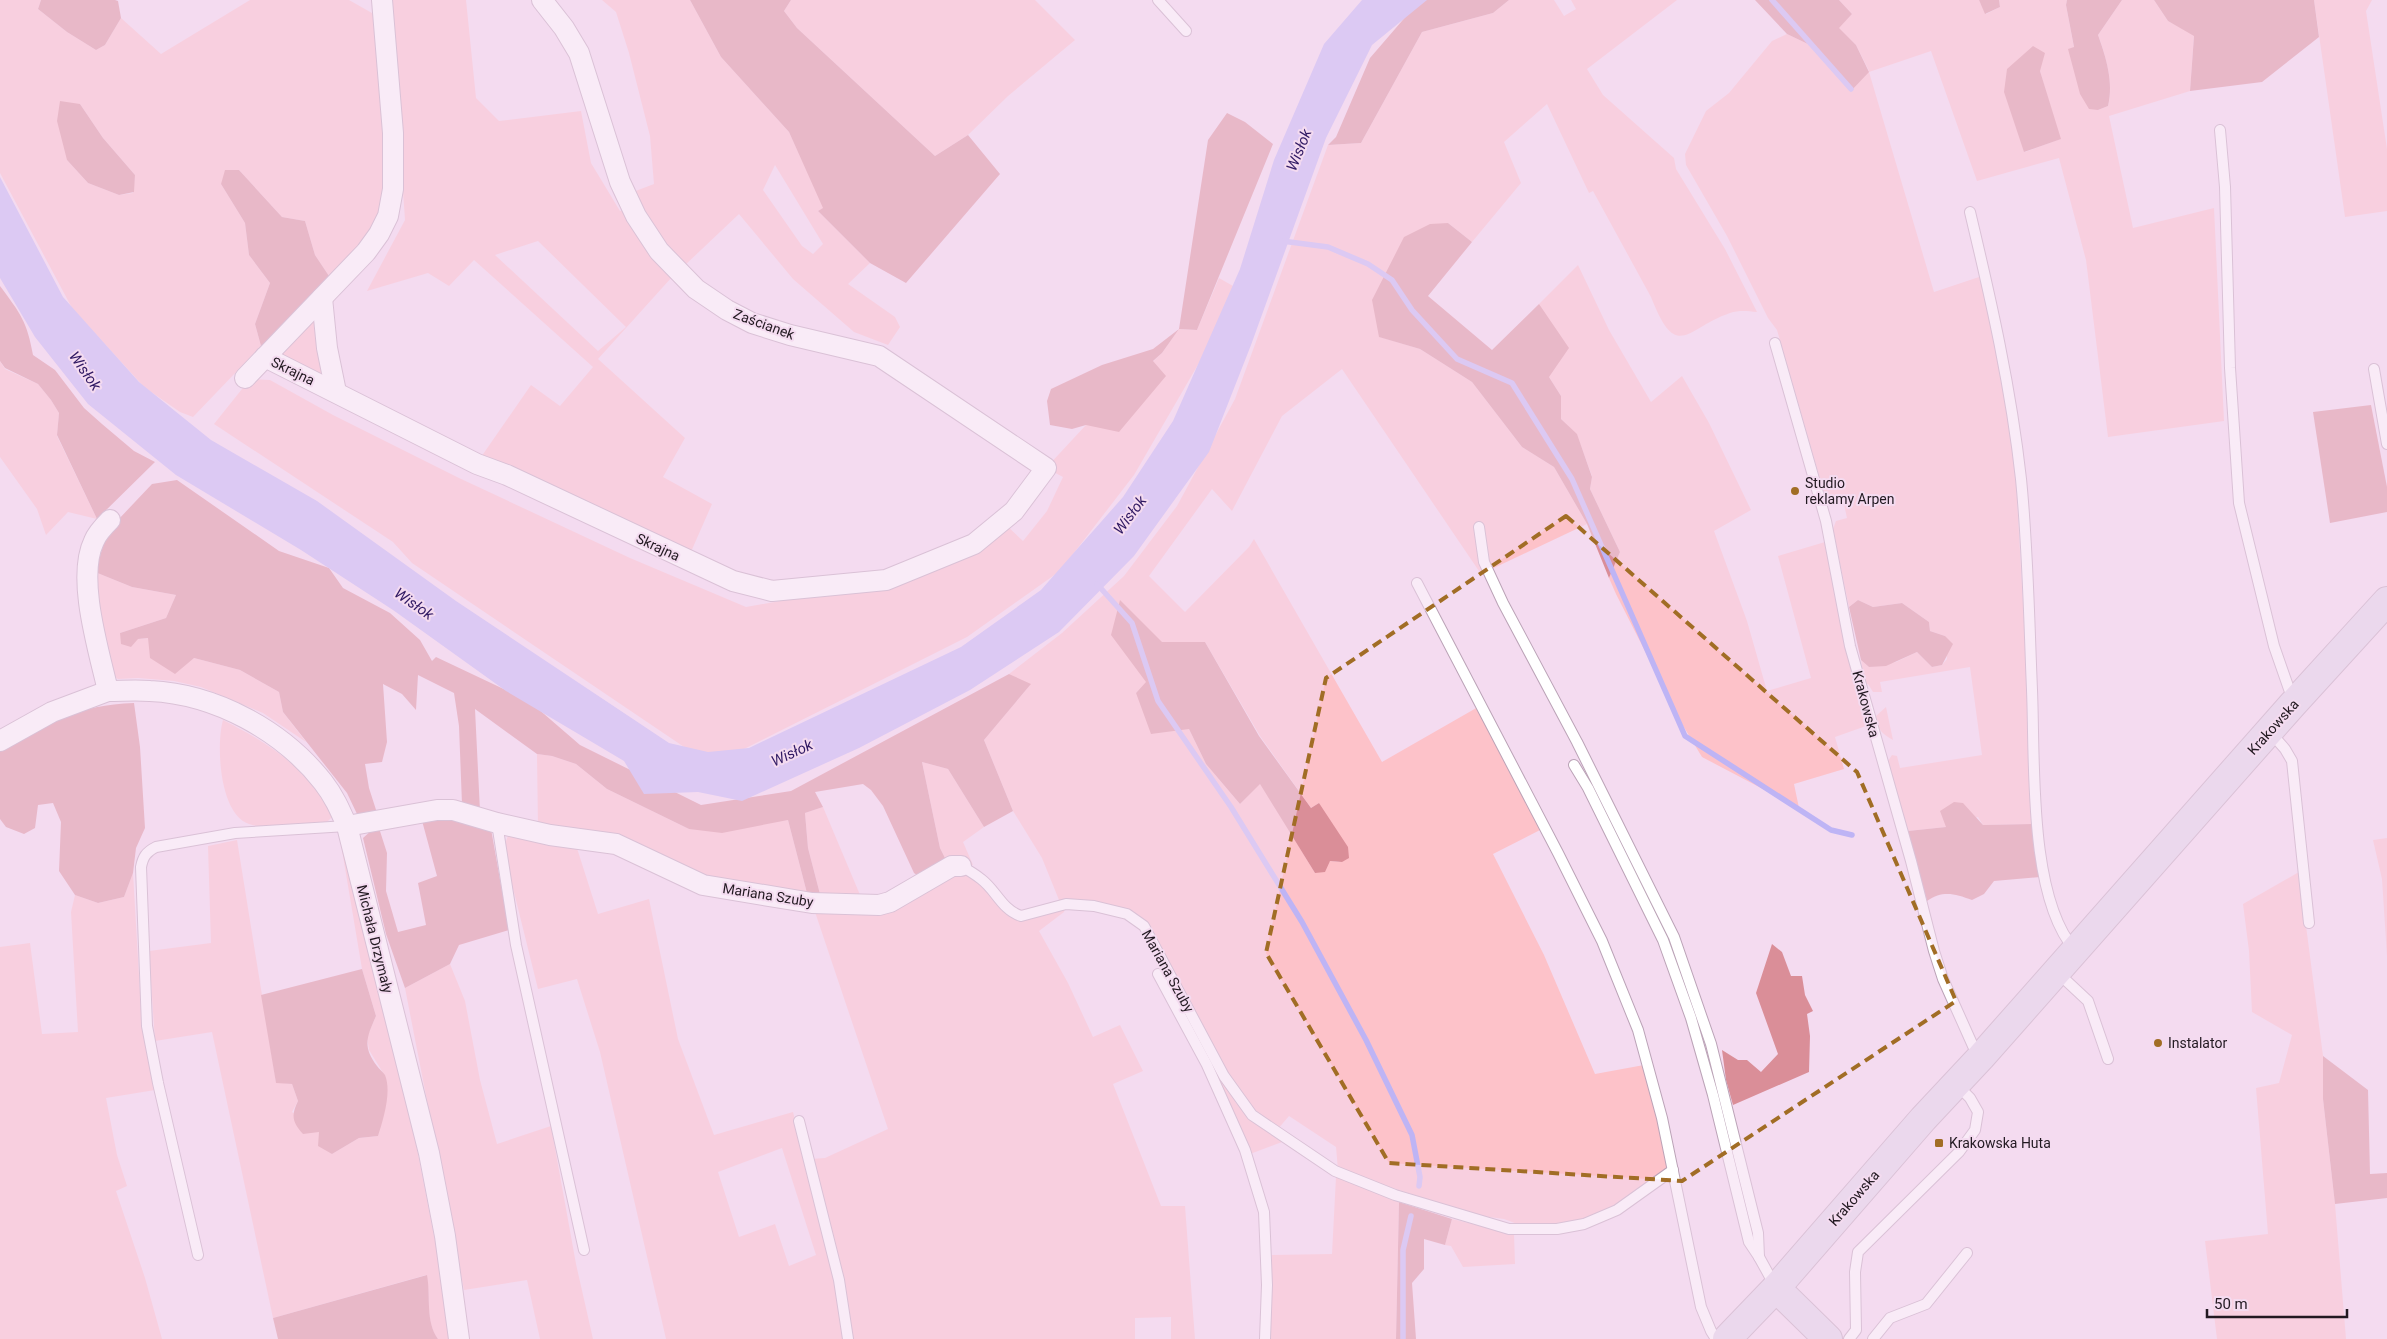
<svg xmlns="http://www.w3.org/2000/svg" width="2387" height="1339" viewBox="0 0 2387 1339" font-family="Roboto,sans-serif">
	<rect width="100%" height="100%" fill="#f4dbf0"/>
	<g fill="#fdc2c9" fill-rule="evenodd">
		<path d="M0,0h41l-3,9 29,23 29,18 9,-5 16,-27 40,36 89,-54h99l30,17 7,136 -4,64 -51,62 -16,-24 -10,-34 -23,-4 -43,-47 -18,14 24,39 4,32 21,28 -15,41 6,22 -68,71 -13,-5 -36,-25 -72,-79 -72,-135zM80,104l23,34 32,37 -2,18 -14,2 -31,-12 -21,-23z"/>
		<path d="M390,0h76l10,98 23,23 82,-10 10,52 29,48 4,-1 48,67 -74,82 87,79 -22,39 49,27 -22,50 -211,-94 52,-75 29,21 33,-39 -119,-107 -25,26 -21,-13 -61,18 38,-71zM538,241l88,86 -28,24 -103,-96z"/>
		<path d="M602,0h88l31,57 68,75 35,76 -6,3 52,52 -22,21 47,33 5,10 -12,18 -34,-13 -61,-53 -54,-65 -56,53 -20,-19 -30,-56 21,-8 -4,-48 -21,-83 -13,-41zM775,165l48,79 -10,10 -11,-8 -39,-56z"/>
		<polygon points="791,0 1035,0 1075,40 1008,96 968,135 935,156 797,28 784,11"/>
		<path d="M1509,0h45l10,16 12,-7 -5,-9h106l-90,69 16,26 71,63 2,11 49,80 32,63c-10,-1 -18,-2 -27,1 -44,15 -53,50 -79,-16l-58,-106 -4,2 -42,-89 -43,38 17,41 -49,59 -24,-19 -68,114 40,12 52,33 50,65 32,20 33,57 -106,50 -139,-205 -60,47 -50,95 -20,-22 -63,87 36,36 64,-65 5,-8 128,223 96,-55 62,123 -47,24 51,101 51,119 49,-9 25,103 -50,36 -30,14 -25,6 -44,1 -16,-6 -29,-4 -137,-45 -2,-23 -47,-31 -12,14 -22,-15 -16,-19 -90,-169 -77,-26 -13,-1 -17,-42 -29,-47 -29,-71 46,-55 -21,-11 53,-41 62,-57 53,-70 58,-107 93,-254 33,-2 61,-111 71,-19zM1205,642l55,94 51,72 8,-5 23,59 -12,-1 -15,12 -55,-90 -20,21 -34,-40 -17,-35 -53,-36 10,-10z"/>
		<path d="M1839,0h140l7,14 14,-7 -1,-7h68l-1,5 8,43 -5,1 29,61 10,-4c6,-23 -2,-49 -10,-71l24,-35h32l14,21 26,14 -4,56 -81,25 24,112 81,-20 10,213 -116,16 -22,-177 -27,-102 -82,23 -46,-130 -62,21 65,220 48,-16 21,109 12,79 11,192 6,168 -49,1 -5,-8 -32,10 -38,4 -20,-70 4,-6 5,1 3,12 82,-13 -12,-88 -90,15 2,10h-9l-5,-8h-3l-4,-24 8,7 27,-5 21,-10 15,15 10,-2 5,-6 -2,-23 -15,-5 -1,-9 -27,-19 -29,4 -15,-7 -9,7 -16,-78 3,-8 11,-3 -5,-23 -13,3 -5,-5 -47,-163 -9,-12 -41,-82 -41,-71 -1,-11 21,-43 23,-18 43,-52 15,-7 25,12 40,44 17,-19 -13,-26 -18,-17 14,-14zM2040,71l20,68 -35,13h-1z"/>
		<polygon points="2314,0 2372,0 2366,11 2387,149 2387,211 2345,217"/>
		<polygon points="1578,265 1609,330 1651,402 1682,376 1709,423 1751,510 1714,531 1747,621 1767,691 1811,678 1778,556 1825,542 1866,726 1835,737 1844,769 1794,784 1799,808 1702,757 1682,724 1616,594 1609,578 1620,552 1590,489 1592,476 1577,435 1561,419 1561,396 1549,377 1539,304"/>
		<polygon points="1219,278 1233,286 1214,337 1134,475 1060,571 967,637 736,753 693,753 412,563 393,542 214,424 250,379 270,380 333,415 459,478 630,558 746,607 886,582 1006,525 1023,541 1047,511 1063,477 1046,468 1086,425 1162,353 1179,329 1197,330"/>
		<polygon points="315,317 326,378 281,359 280,349"/>
		<polygon points="0,361 5,369 38,384 51,400 59,413 57,436 97,519 68,512 46,535 37,509 0,457"/>
		<polygon points="95,572 132,587 176,595 166,618 120,633 138,639 149,638 194,658 240,670 279,692 283,712 306,742 263,713 201,687 174,681 138,678 118,679 110,674 96,599"/>
		<path d="M1886,707l7,33c-11,-6 -16,-11 -17,-24z"/>
		<path d="M223,720c51,26 78,45 109,93l1,3 -5,5 -6,3c-22,-2 -53,7 -73,0 -30,-10 -33,-80 -26,-104z"/>
		<polygon points="537,754 552,756 576,764 607,789 689,829 788,820 808,897 744,887 538,828"/>
		<polygon points="922,762 948,769 984,827 963,842 973,865 948,864 940,848"/>
		<polygon points="823,807 863,902 821,898 808,848 805,813"/>
		<path d="M509,833l66,9 23,72 51,-15 29,140 36,96 79,-23 42,166 9,61h-178l-66,-287 -23,-73 -39,10 -31,-125 -2,-20zM782,1148l34,107 -27,11 -14,-42 -36,13 -21,-65z"/>
		<polygon points="2387,838 2387,956 2382,879 2373,840"/>
		<path d="M237,840l39,242 16,2 6,17 -6,11 27,20 13,22 27,-16 19,-2 7,-60 -16,-26 -2,-13 9,-21 -14,-47 -21,-125 6,10 59,238 35,180 10,67h-13c-14,-19 -6,-43 -12,-64l-153,43 -61,-286 -57,9 -6,-90 62,-8 -3,-97z"/>
		<polygon points="959,870 981,882 1011,916 1065,907 1064,912 1039,931 1068,983 1093,1037 1120,1025 1143,1071 1113,1084 1161,1206 1185,1206 1195,1339 1171,1339 1171,1317 1135,1318 1135,1339 852,1339 811,1159 825,1158 888,1129 813,906 865,908"/>
		<polygon points="2299,872 2323,1056 2323,1099 2335,1204 2346,1339 2217,1339 2205,1241 2268,1234 2256,1088 2279,1083 2292,1035 2252,1012 2249,951 2243,904"/>
		<polygon points="133,873 142,1027 155,1090 106,1098 117,1155 127,1186 116,1191 145,1278 162,1339 0,1339 0,947 30,943 42,1034 78,1032 71,912 75,895 98,903 124,897"/>
		<polygon points="450,964 465,1001 480,1080 497,1144 551,1126 576,1264 593,1339 540,1339 527,1280 464,1290 405,988"/>
		<polygon points="1182,1000 1217,1071 1236,1103 1282,1142 1250,1154 1177,1002"/>
		<polygon points="1336,1177 1399,1202 1396,1339 1269,1339 1272,1255 1332,1254"/>
		<polygon points="1452,1219 1514,1234 1515,1264 1463,1267 1451,1246 1445,1245"/>
	</g>
	<g fill="#da8e98">
		<polygon points="41,0 115,0 118,1 121,18 105,45 96,50 67,32 38,9"/>
		<polygon points="690,0 791,0 784,11 797,28 935,156 968,135 1000,174 906,283 870,263 818,211 823,208 789,132 721,57"/>
		<polygon points="1420,0 1509,0 1493,13 1422,32 1361,143 1328,145 1336,137 1370,58"/>
		<polygon points="1755,0 1839,0 1852,14 1839,28 1856,45 1869,72 1852,90 1812,46 1787,34"/>
		<polygon points="1979,0 1999,0 2000,7 1985,14"/>
		<path d="M2067,0h55l-24,35c8,22 16,48 10,71l-10,4 -9,-1 -9,-15 -12,-45 6,-2 -8,-42z"/>
		<polygon points="2154,0 2314,0 2319,37 2262,82 2190,91 2194,36 2168,21"/>
		<polygon points="2033,46 2045,53 2040,71 2061,139 2024,152 2004,92 2007,69"/>
		<polygon points="60,101 80,104 103,138 135,175 134,192 119,195 88,183 67,160 57,121"/>
		<polygon points="1227,113 1245,122 1273,144 1197,330 1179,329 1162,353 1153,361 1166,376 1119,432 1086,425 1072,429 1050,425 1047,401 1051,389 1102,365 1153,349 1179,329 1208,140"/>
		<polygon points="225,170 239,170 282,217 305,221 315,255 331,279 280,331 261,346 255,324 270,283 249,255 245,223 221,184"/>
		<polygon points="1448,223 1472,242 1428,296 1492,350 1539,304 1569,348 1549,377 1561,396 1561,419 1577,434 1592,477 1590,489 1620,552 1609,578 1587,524 1554,467 1522,447 1472,382 1420,349 1379,337 1372,300 1404,237 1430,224"/>
		<path d="M0,286c20,27 27,35 33,69l22,15 29,38 18,16 32,27 21,11 -58,57 -40,-84 2,-22 -8,-13 -13,-16 -33,-16 -5,-7z"/>
		<polygon points="2371,405 2387,487 2387,512 2330,523 2313,412"/>
		<polygon points="177,480 279,551 329,568 343,588 390,613 420,640 432,661 436,657 529,701 580,745 701,805 791,791 1009,674 1031,684 984,740 1013,811 984,827 948,769 922,762 940,848 948,864 921,878 914,873 883,806 871,790 863,784 815,792 823,807 805,813 808,848 821,898 808,897 788,820 722,833 689,829 607,789 576,764 552,756 537,754 475,709 480,811 462,804 459,726 454,693 418,675 416,710 402,694 383,684 387,742 382,762 365,764 369,788 378,816 357,814 347,793 283,712 279,692 240,670 194,658 175,674 150,658 148,638 138,639 131,647 121,644 120,633 166,618 176,595 132,587 95,572 104,543 117,521 152,484"/>
		<polygon points="1120,600 1162,642 1205,642 1259,736 1311,808 1319,803 1348,847 1349,858 1342,862 1330,861 1325,872 1315,873 1260,784 1240,804 1206,764 1189,729 1151,734 1136,693 1146,682 1111,635"/>
		<polygon points="1858,600 1873,607 1902,603 1929,622 1930,631 1945,636 1953,644 1942,665 1932,667 1917,652 1886,666 1869,667 1861,660 1849,607"/>
		<path d="M134,703l6,44 5,81 -9,20 -3,25 -9,24 -26,6 -23,-8 -16,-24 2,-49 -8,-19 -15,2 -3,23 -11,6 -18,-7 -6,-8v-69c48,-28 78,-45 134,-47z"/>
		<path d="M1954,802l9,1 20,22 49,-1 8,53 -46,4 -10,13 -12,6c-17,-6 -29,-10 -45,1l-19,-70 38,-4 -6,-16z"/>
		<polygon points="437,816 491,829 509,930 459,945 450,964 405,988 386,934 363,838 373,829 379,828 387,853 386,891 398,932 426,925 418,883 437,876 421,817"/>
		<polygon points="1772,944 1782,952 1791,976 1802,976 1805,995 1813,1011 1807,1014 1810,1036 1809,1072 1733,1105 1726,1080 1722,1050 1738,1060 1747,1060 1761,1072 1778,1054 1756,993"/>
		<path d="M362,969l14,47c-9,21 -14,30 1,50 2,3 6,6 8,9 7,17 -2,45 -7,61l-19,2 -27,16 -14,-8 1,-14 -16,2c-11,-12 -12,-19 -5,-33l-6,-17 -16,-1 -15,-88z"/>
		<polygon points="2323,1056 2368,1090 2370,1174 2387,1173 2387,1198 2335,1204 2323,1099"/>
		<polygon points="1399,1202 1452,1219 1445,1245 1424,1239 1424,1269 1412,1283 1416,1339 1396,1339"/>
		<path d="M427,1275c4,21 -2,46 11,64h-160l-5,-21z"/>
	</g>
	<polygon fill="#beb4f5" points="1362,0 1427,0 1372,45 1326,138 1251,345 1209,452 1134,556 1059,632 970,690 859,748 742,801 698,792 644,794 624,761 506,691 393,610 301,550 176,475 88,404 35,337 0,278 0,177 63,297 139,382 211,440 317,501 456,601 669,743 708,752 749,748 961,647 1041,590 1123,497 1173,421 1240,269 1274,160 1324,44"/>
	<g fill="none" stroke-linecap="round" stroke-linejoin="round">
		<g stroke="#beb4f5" stroke-width="5.5">
			<polyline points="1772,0 1851,89"/>
			<polyline points="1282,241 1328,247 1368,264 1392,280 1412,310 1457,359 1512,383 1572,479 1685,736 1831,830 1852,835"/>
			<polyline points="1097,584 1132,623 1158,701 1231,807 1302,922 1366,1040 1412,1135 1420,1177 1419,1186"/>
			<polyline points="1403,1339 1403,1250 1411,1216"/>
		</g>
		<defs>
			<g id="lane">
				<polyline points="1158,0 1186,31"/>
				<polyline points="2220,130 2225,187 2230,368 2239,503 2274,646 2289,689 2297,698"/>
				<path d="M1970,212c21,88 41,176 51,267 7,70 8,140 11,211 3,69 -4,207 43,260"/>
				<polyline points="1775,343 1826,521 1850,646 1911,861 1934,951 1943,979 1973,1046 1980,1056"/>
				<polyline points="2374,369 2387,444"/>
				<polyline points="1479,527 1484,562 1503,603 1577,742 1674,937 1711,1044 1758,1233 1759,1257"/>
				<polyline points="1417,583 1558,853 1602,941 1638,1030 1662,1118 1701,1307 1711,1331 1716,1339"/>
				<polyline points="2270,732 2285,749 2292,761 2309,923"/>
				<polyline points="1574,765 1588,788 1663,940 1691,1018 1713,1095 1749,1242 1759,1257 1775,1286"/>
				<polyline points="497,823 516,945 584,1250"/>
				<path d="M961,866c7,4 14,8 20,13 15,11 21,31 40,37l45,-12 28,2 33,8 17,12 80,150 28,39 83,56 60,24 114,34h48l27,-5 33,-14 56,-40"/>
				<polyline points="2058,973 2088,1001 2108,1059"/>
				<polyline points="1158,974 1207,1065 1245,1150 1264,1212 1267,1285 1265,1339"/>
				<polyline points="799,1121 839,1280 848,1339"/>
				<path d="M198,1255l-40,-172 -11,-57 -6,-159c2,-10 5,-15 15,-20l79,-14 112,-7"/>
				<polyline points="1849,1339 1856,1330 1855,1272 1858,1252 1959,1152 1975,1130 1978,1112 1970,1098 1956,1084"/>
				<polyline points="1873,1339 1890,1318 1926,1304 1967,1253"/>
			</g>
			<g id="street">
				<polyline points="322,298 327,348 336,392"/>
				<polyline points="265,357 477,464 507,475 733,581 772,591 886,580 974,544 1014,511 1046,468 879,356 790,335 752,323 727,310 696,289 659,251 636,216 620,182 579,53 564,28 542,0"/>
				<polyline points="245,378 366,252 379,234 388,216 393,189 393,133 382,0"/>
				<path d="M110,520c-6,6 -13,13 -16,21 -18,37 5,110 14,150 14,0 28,-1 42,0 66,3 133,40 173,91 11,14 17,28 24,44l82,327 16,83 14,103"/>
				<polyline points="0,741 52,712 108,691"/>
				<polyline points="347,826 437,810 453,810 497,823 550,835 616,844 703,885 812,903 879,905 890,902 952,866 961,866"/>
			</g>
			<g id="secondary">
				<polyline points="1776,1288 1828,1339"/>
				<polyline points="1727,1339 1776,1288 1923,1119 1981,1057 2293,704 2387,601"/>
			</g>
		</defs>
		<use href="#lane" stroke="#bba3b7" stroke-width="12"/>
		<use href="#street" stroke="#bba3b7" stroke-width="22"/>
		<use href="#secondary" stroke="#bba3b7" stroke-width="30"/>
		<use href="#lane" stroke="#fff" stroke-width="10"/>
		<use href="#street" stroke="#fff" stroke-width="20"/>
		<use href="#secondary" stroke="#e1d6e9" stroke-width="28"/>
	</g>
	<path d="M0 0H2387V1339H0ZM1566,516l291,256 99,229 -274,180 -293,-18 -123,-210 60,-275z" fill="#f4dbf0" fill-opacity=".55" fill-rule="evenodd"/>
	<path fill="none" stroke="#a16d25" stroke-width="4" stroke-dasharray="10 6" stroke-linejoin="round" d="M1566,516l291,256 99,229 -274,180 -293,-18 -123,-210 60,-275z"/>
	<g fill="#a16d25" stroke="#f4dbf0" stroke-width="2">
		<circle cx="1795" cy="491" r="5"/>
		<circle cx="2158" cy="1043" r="5"/>
		<rect x="1934" y="1138" width="10" height="10" rx="2.5"/>
	</g>
	<g text-anchor="middle" stroke-width="4" stroke-linejoin="round" paint-order="stroke">
		<g font-size="14" fill="#221921" stroke="#f4dbf0">
			<text transform="translate(764 324) rotate(20)" y="5">Zaścianek</text>
			<text transform="translate(293 371) rotate(26)" y="5">Skrajna</text>
			<text transform="translate(658 547) rotate(25)" y="5">Skrajna</text>
			<text transform="translate(1866 704) rotate(75)" y="5">Krakowska</text>
			<text transform="translate(2273 727) rotate(-48)" y="5">Krakowska</text>
			<text transform="translate(768 895) rotate(9)" y="5">Mariana Szuby</text>
			<text transform="translate(375 939) rotate(76)" y="5">Michała Drzymały</text>
			<text transform="translate(1168 971) rotate(61)" y="5">Mariana Szuby</text>
			<text transform="translate(1854 1198) rotate(-49)" y="5">Krakowska</text>
		</g>
		<g font-size="14" fill="#221921" stroke="#f4dbf0" text-anchor="start">
			<text x="1805" y="488">Studio<tspan x="1805" dy="16">reklamy Arpen</tspan></text>
			<text x="2168" y="1048">Instalator</text>
			<text x="1949" y="1148">Krakowska Huta</text>
		</g>
		<g font-size="15" font-style="italic" fill="#301963" stroke="#f4dbf0">
			<text transform="translate(1299 150) rotate(-68)" y="5">Wisłok</text>
			<text transform="translate(85 371) rotate(55)" y="5">Wisłok</text>
			<text transform="translate(1130 515) rotate(-53)" y="5">Wisłok</text>
			<text transform="translate(414 604) rotate(35)" y="5">Wisłok</text>
			<text transform="translate(792 753) rotate(-25)" y="5">Wisłok</text>
		</g>
	</g>
	<path d="M2207 1309v8h140v-8" fill="none" stroke="#221921" stroke-width="2.5"/>
	<text x="2214" y="1309" font-size="15" fill="#221921" stroke="#f4dbf0" stroke-width="4" paint-order="stroke">50 m</text>
</svg>
